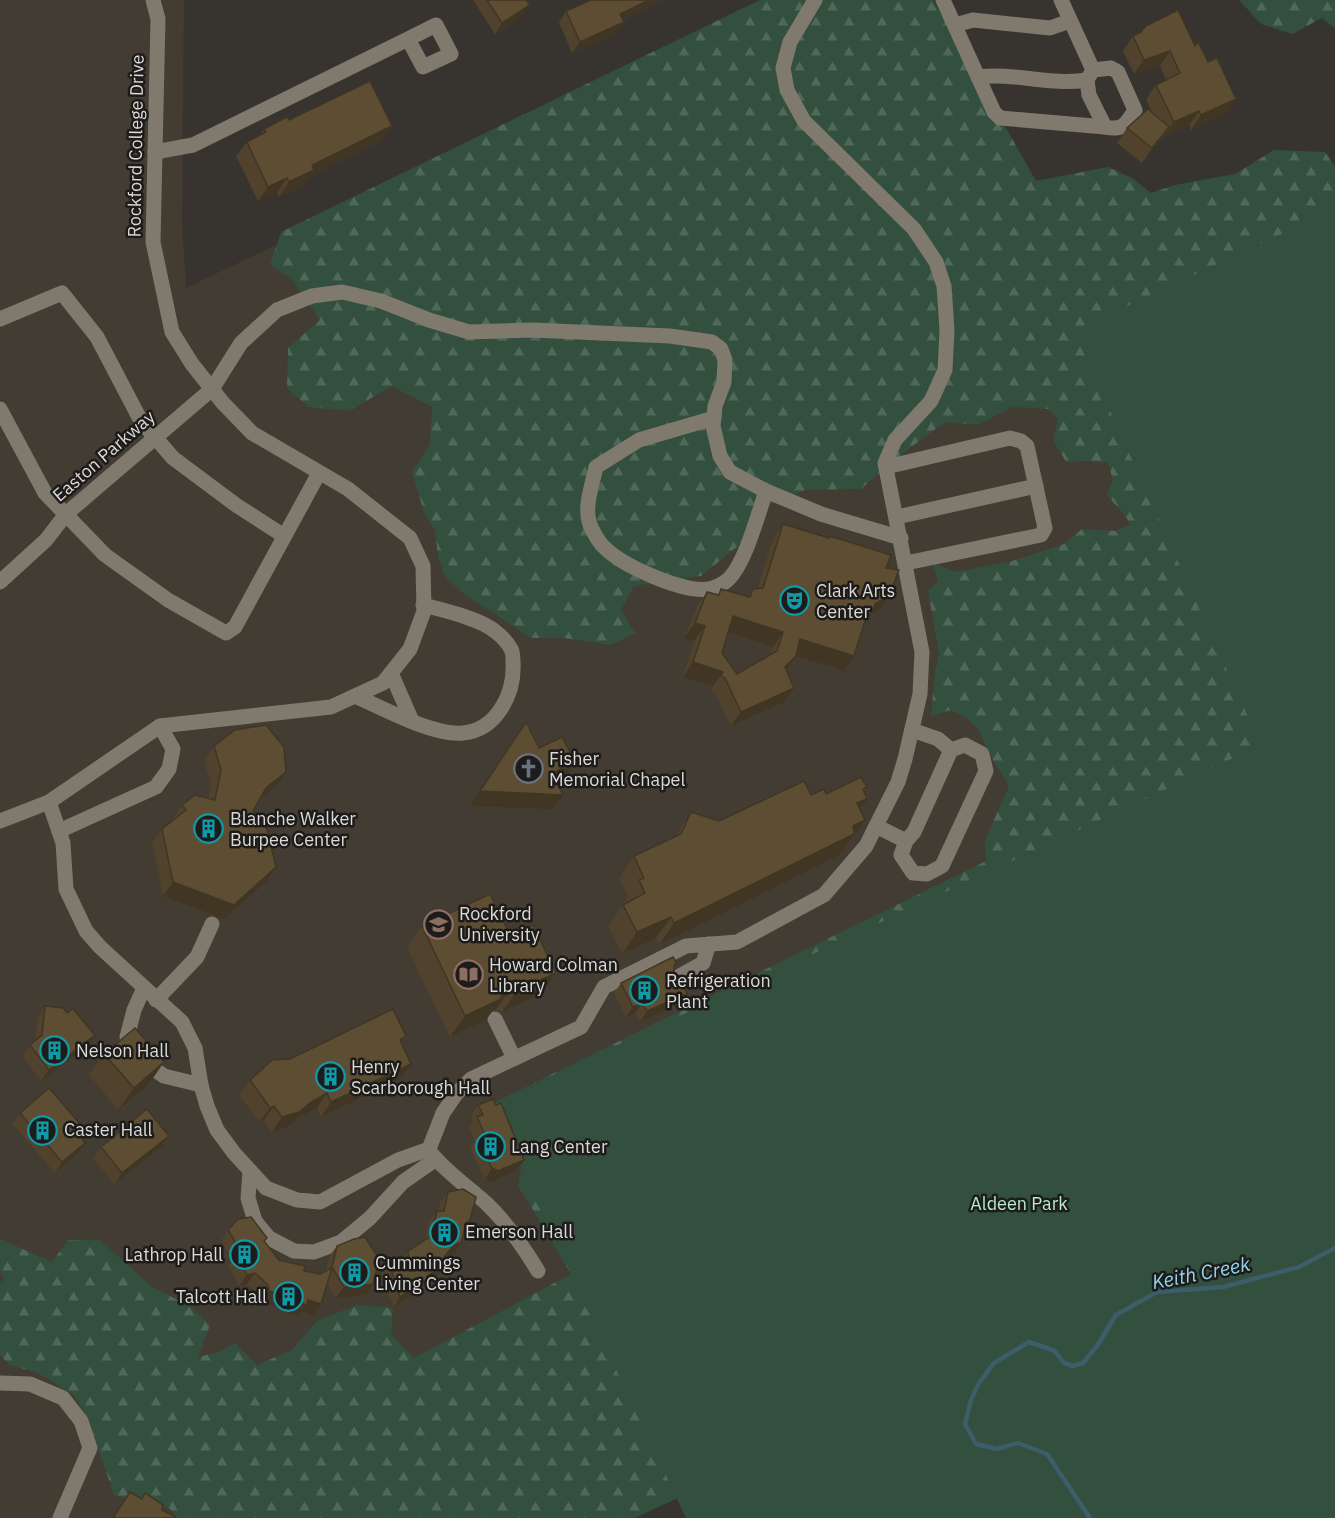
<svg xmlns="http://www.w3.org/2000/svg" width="1335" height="1518" viewBox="0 0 1335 1518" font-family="'IBM Plex Sans',sans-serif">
	<defs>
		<pattern id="forest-firs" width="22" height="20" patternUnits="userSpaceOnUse" patternTransform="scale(1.5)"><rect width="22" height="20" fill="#334f3e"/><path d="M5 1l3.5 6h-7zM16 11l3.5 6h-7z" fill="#506859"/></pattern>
	</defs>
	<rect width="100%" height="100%" fill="#373430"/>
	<polygon fill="#423c32" points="0,0 184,0 182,220 186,288 787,0 907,0 1261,745 677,1498 629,1518 0,1518"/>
	<g fill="url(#forest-firs)">
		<path d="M760,0h173l103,181 72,-14 24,11 19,15 24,-8 60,-11 39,-24 51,2 10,15v1103l-648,248 -10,-20 -42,20h-457l-9,-10 -55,-13 -25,-74 -15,-26 -36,-22 -28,-8 -10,-10v-72l4,-4 -4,-8v-32l52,23 16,-22h32l52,47 38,19 20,19 -12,32 21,-5 16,-9 22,22 35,-15 25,-29 40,-16 36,3 -2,26 23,24 157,-84 -53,-89 7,-40 -34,-41 495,-243 -1,-21 24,-54 -15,-24 -16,-33 -10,-10 -17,-9 -20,6 3,-37 5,-26 -11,-62 10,-10 -6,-18 24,9 56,-11 52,-17 18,-15 34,2 14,-6c-6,-15 -15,-18 -23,-31l6,-14 -5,-17 -21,-2 -21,1 -13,-22 5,-22 -10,-9 -36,-2 -34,18 -33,-3 -46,34 -38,33 -55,1 -36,15 -32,41 -37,30 -67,10 -13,24 14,23 -24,12 -47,-7h-33l-67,-44 -19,-17 -7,-21 -3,-25 -11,-19 -12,-40 18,-28 2,-37 -40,-21 -43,25 -41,-4 -21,-19 1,-40 32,-28 -29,-42 -21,-13 11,-33z"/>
		<polygon points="1239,0 1335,0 1335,28 1322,18 1292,34 1261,24"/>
	</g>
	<polygon fill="#334f3e" points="1335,209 1335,1518 686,1518 491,1104 1261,745 1074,331"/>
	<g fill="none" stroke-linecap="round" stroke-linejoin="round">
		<polyline stroke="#3b5e6a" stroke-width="4.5" points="1090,1518 1047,1454 1018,1443 997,1449 976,1444 965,1424 971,1400 979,1383 994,1363 1029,1342 1055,1351 1064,1363 1073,1366 1083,1363 1097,1346 1116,1315 1157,1292 1223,1287 1299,1267 1335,1248"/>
		<g stroke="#80796d" stroke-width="15">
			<polyline points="943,0 994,112 1000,118 1105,127"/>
			<polyline points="1061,0 1093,70"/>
			<polyline points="955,25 973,20 1050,28 1070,21"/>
			<path d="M1111,68l7,4 17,38c-9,14 -12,21 -30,17l-16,-32 -2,-15 6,-10z"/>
			<path d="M978,77c36,-5 73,9 109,3"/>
			<polyline points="155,152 193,145 408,39 436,25 451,54 423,67 408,39"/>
			<polyline points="0,319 62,293 97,337 141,421 173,458 236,505 284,536"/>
			<polyline points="0,409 45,493 105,555 168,600 226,633 235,627 319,473"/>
			<path d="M714,418l-75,22 -43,27c-4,19 -14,44 -4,62 3,6 8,15 13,19 18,18 78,45 104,41 5,-1 12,-4 16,-7 19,-13 33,-68 41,-91"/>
			<polyline points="886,467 1010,438 1021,441 1027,446 1045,528 1041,535 906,563"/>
			<polyline points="897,517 1036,486"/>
			<polyline points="0,582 46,540 66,514 212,389 241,343 277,310 312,296 342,292 381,301 429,320 469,332 532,330 670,336 712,342 721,349 725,360 724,382 715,406 713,426 720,456 730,472 766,491 821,514 901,538"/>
			<polyline points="391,673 412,721"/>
			<path d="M355,696c28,12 78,40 108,37 34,-3 52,-40 50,-71 0,-4 0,-10 -2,-13 -3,-6 -10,-13 -15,-17 -14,-13 -54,-22 -73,-27"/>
			<polyline points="49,802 63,843 66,889 86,931 100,947 182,1022 195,1048 201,1085 207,1106 217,1130 234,1153 266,1188 297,1200 320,1202 398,1160 429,1149 443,1113 456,1094 471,1079 581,1027 604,987 686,946 737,942 824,895 866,846 898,782 905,759 920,694 922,652 885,463 895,440 931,401 945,370 947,330 944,286 936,262 914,229 804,121 787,90 783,68 790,42 815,0"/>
			<polyline points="0,821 49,802 160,726 331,707 383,683 410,649 424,611 423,566 410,538 348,489 252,433 223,403 192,364 172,332 153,242 158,19 153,0"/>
			<polyline points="876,826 906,841 914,832 951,750 938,739 912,730"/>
			<polyline points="59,831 156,787 169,769 173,749 160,726"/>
			<polyline points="906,841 901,855 913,873 927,874 942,866 986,771 982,754 965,745 951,750"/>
			<polyline points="676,978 703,963 709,944"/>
			<polyline points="144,988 134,1010 127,1037 154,1069 164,1076 201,1085"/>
			<polyline points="156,1000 197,957 212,924"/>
			<polyline points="495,1019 514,1058"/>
			<path d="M430,1152c16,20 37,34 56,51 21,20 37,43 52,68"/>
			<polyline points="250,1171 248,1198 255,1221 269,1238 294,1251 314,1252 341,1242 370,1218 403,1182 436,1159"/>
			<polyline points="0,1383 30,1384 63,1398 81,1421 90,1448 60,1518"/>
		</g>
	</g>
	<g fill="#50422c" fill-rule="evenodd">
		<polygon points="473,0 526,0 530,5 522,16 495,34"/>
		<polygon points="591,0 663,0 623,20 624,22 616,33 572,53 559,22 566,11"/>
		<polygon points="1133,36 1195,46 1236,99 1226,114 1191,130 1189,125 1163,137 1163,136 1142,163 1117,143 1127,128 1152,112 1146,99 1156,85 1166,80 1160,66 1134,74 1123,51"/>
		<polygon points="289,120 392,126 381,141 311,175 304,185 279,197 277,193 258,201 236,156 247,142 259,136 264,129"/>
		<path d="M783,524l46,14 1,-2 56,32 3,28 -10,14 -10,6 -25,55 -48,-15 -10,14 -2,32 -53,24 -16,-33 -4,-2 2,-5 -30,-9 11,-36 -10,-3 13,-32 10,-14 11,3 3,-6 27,8 5,-8h4l16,-50zM728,633l45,14 -2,7 -34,20 -15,-21z"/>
		<polygon points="214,746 276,786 260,799 253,811 276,867 266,882 224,919 163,896 152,843 162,829 172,821 182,805 208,799 211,785 204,760"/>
		<polygon points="867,787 864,791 867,799 860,809 865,820 839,855 659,945 656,938 622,954 608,926 623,905 625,904 624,902 628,896 619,878 634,856 675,837 691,812 719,821 811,795 826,794"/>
		<polygon points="422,926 524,930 556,973 540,994 502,1012 496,1009 493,1010 486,1020 450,1037 407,948"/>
		<polygon points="674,967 674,972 683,985 687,994 680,1004 640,1022 635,1013 626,1017 614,993 621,983"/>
		<polygon points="45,1006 87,1046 41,1081 22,1056 30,1045 35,1041 38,1017"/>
		<polygon points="401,1044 400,1079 321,1117 317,1108 301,1116 288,1126 272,1132 263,1121 259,1122 239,1095 250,1080 290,1059"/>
		<polygon points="104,1054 149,1084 118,1110 89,1075"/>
		<polygon points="478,1105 516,1171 490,1182 485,1179 470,1149 475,1142 469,1128 473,1122 471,1116"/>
		<polygon points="20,1113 87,1132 82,1140 85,1143 77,1154 55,1173 12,1124"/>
		<polygon points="169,1136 161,1147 114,1184 93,1158 101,1147"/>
		<polygon points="448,1192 465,1227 454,1254 447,1255 444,1259 437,1276 424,1284 420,1290 393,1308 382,1273 389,1262 399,1264 408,1251 425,1240 429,1222 437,1211 438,1211 440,1203"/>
		<polygon points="228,1230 265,1242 279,1260 304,1271 320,1274 326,1271 329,1257 337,1246 373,1284 366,1295 336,1298 327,1283 321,1304 313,1315 303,1312 299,1316 283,1312 282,1308 261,1302 261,1296 247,1284 239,1286 228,1266 231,1259 221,1241"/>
	</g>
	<g fill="#413624">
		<polygon points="649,0 663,0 612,25 620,14"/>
		<polygon points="530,5 522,16 495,34 502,23"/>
		<polygon points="624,22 616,33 572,53 580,42"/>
		<polygon points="1170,51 1160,66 1134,74 1144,60"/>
		<polygon points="1236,99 1226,114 1191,130 1201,115"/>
		<polygon points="1199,111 1189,125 1163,137 1174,122"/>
		<polygon points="392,126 381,141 311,175 304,185 279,197 289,182 312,165"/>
		<polygon points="1169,127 1159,141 1142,163 1152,148"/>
		<polygon points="287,178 277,193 258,201 268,187"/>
		<polygon points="889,596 879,610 865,618 876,603"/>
		<polygon points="733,616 783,632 773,647 723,631"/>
		<polygon points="695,623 705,626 694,641 684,638"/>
		<polygon points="800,639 854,656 844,671 790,654"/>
		<polygon points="796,656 786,671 785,667"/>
		<polygon points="693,662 723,672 713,686 683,677"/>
		<polygon points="794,688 784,702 731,726 741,712"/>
		<polygon points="575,762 565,776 542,787 552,773"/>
		<polygon points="286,772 276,786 256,802 266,788"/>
		<polygon points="480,791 563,795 553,809 470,806"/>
		<polygon points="867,799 852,820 857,803"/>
		<polygon points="865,820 839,855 659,945 674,923"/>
		<polygon points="276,867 266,882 224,919 163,896 173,882"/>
		<polygon points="671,917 656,938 622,954 637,932"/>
		<polygon points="556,973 540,994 502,1012 517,991"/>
		<polygon points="511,988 496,1009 493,1010 486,1020 450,1037 465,1016 502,993 506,989"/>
		<polygon points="687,994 680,1004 640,1022 647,1011"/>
		<polygon points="642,1003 635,1013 626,1017 633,1007"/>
		<polygon points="95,1035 87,1046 41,1081 49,1070"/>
		<polygon points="164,1062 149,1084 118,1110 134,1088"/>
		<polygon points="411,1064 400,1079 321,1117 331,1102"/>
		<polygon points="327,1093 317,1108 301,1116 288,1126 272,1132 282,1117"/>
		<polygon points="274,1106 263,1121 259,1122 270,1108"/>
		<polygon points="169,1136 161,1147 114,1184 122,1173"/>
		<polygon points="85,1143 77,1154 55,1173 62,1162"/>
		<polygon points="524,1160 516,1171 490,1182 485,1179 492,1168"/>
		<polygon points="461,1243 454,1254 447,1255 436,1268 455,1244"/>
		<polygon points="445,1265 437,1276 424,1284 420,1290 393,1308 400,1297 427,1276"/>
		<polygon points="255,1273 247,1284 239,1286 247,1275"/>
		<polygon points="373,1284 366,1295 336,1298 344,1287"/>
		<polygon points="269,1291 289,1297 282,1308 261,1302"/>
		<polygon points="308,1300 321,1304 313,1315 303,1312 299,1316 283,1312 291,1301"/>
	</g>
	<g fill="#5d4d33" stroke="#413624" stroke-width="1.5" fill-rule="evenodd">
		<polygon points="487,0 526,0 530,5 502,23"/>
		<polygon points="591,0 649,0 620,14 624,22 580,42 566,11"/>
		<polygon points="1178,10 1195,46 1198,42 1208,62 1217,58 1236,99 1201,115 1199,111 1174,122 1156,85 1180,73 1170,51 1144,60 1133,36 1140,33 1146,26"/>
		<polygon points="370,81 392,126 312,165 314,170 289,182 287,178 268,187 247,142 266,132 264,129 287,117 289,120"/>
		<polygon points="1148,109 1169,127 1152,148 1127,128"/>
		<path d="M783,524l46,14 1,-2 61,19 -5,13 13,2 -10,26 -13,7 -12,21 -10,32 -54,-17 -4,17 -11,11 9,21 -53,24 -16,-34 -4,-2 2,-4 -30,-10 12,-36 -10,-3 12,-31 12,3 2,-6 29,8 3,-8 10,-1zM733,616l50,16 -6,19 -40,23 -15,-21z"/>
		<polygon points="526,722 539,748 562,737 575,762 552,773 563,795 480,791"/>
		<polygon points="266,725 284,747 286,772 266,788 253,811 264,817 276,867 234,905 173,882 162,829 186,810 182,805 195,795 215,800 221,770 214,746 235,730"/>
		<polygon points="861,777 867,787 863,789 867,799 857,803 865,820 853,826 854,834 674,923 671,917 637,932 623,905 645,893 639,880 644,878 634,856 681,834 691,812 719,821 804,781 811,795 824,789 826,794"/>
		<polygon points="490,894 507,929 512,926 514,930 522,926 524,930 533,925 556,973 517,991 511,988 506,989 502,993 501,999 465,1016 422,926"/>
		<polygon points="673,957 676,962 674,967 674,972 679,976 684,977 686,981 682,983 687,994 647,1011 642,1003 633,1007 621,983"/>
		<polygon points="45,1006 63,1008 67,1013 73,1009 95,1035 49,1070 30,1045 42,1035"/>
		<polygon points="393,1009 406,1036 400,1040 411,1064 331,1102 327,1093 311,1102 299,1112 282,1117 274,1106 270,1108 250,1080 272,1060 290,1059"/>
		<polygon points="135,1028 164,1062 134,1088 104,1054"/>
		<polygon points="49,1088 87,1132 81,1138 85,1143 62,1162 20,1113"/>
		<polygon points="493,1099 496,1105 501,1103 524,1160 498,1171 492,1168 478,1138 485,1135 477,1117 483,1115 478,1105"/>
		<polygon points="147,1109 169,1136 122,1173 101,1147"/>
		<polygon points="463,1189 476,1197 470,1220 466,1223 461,1243 455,1244 444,1257 445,1265 427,1276 428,1279 400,1297 389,1262 399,1264 409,1258 408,1251 431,1236 437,1211 444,1211 448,1192"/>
		<polygon points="251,1217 267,1238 264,1241 279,1260 305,1266 304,1271 320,1274 332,1268 321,1304 308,1300 307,1305 291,1301 289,1297 269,1291 268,1285 255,1273 247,1275 236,1255 239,1248 228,1230 238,1219"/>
		<polygon points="365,1237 379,1259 373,1284 344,1287 332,1267 337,1246 354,1239"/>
		<polygon points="130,1492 142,1499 145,1493 163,1505 162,1510 174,1516 173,1518 113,1518"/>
	</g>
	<defs>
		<symbol id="theatre-ring" viewBox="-11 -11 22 22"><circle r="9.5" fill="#1d1c1a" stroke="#0f9aa8" stroke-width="1.5"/><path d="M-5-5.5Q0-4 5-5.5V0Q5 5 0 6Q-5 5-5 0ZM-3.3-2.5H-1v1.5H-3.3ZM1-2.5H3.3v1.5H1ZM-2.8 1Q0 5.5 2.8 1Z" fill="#0f9aa8"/></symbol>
		<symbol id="church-ring" viewBox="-11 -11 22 22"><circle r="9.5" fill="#1d1c1a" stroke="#6b7280" stroke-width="1.5"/><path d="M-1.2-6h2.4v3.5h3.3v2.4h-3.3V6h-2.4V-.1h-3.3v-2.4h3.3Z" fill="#6b7280"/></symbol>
		<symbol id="building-ring" viewBox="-11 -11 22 22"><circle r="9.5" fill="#1d1c1a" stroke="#0f9aa8" stroke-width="1.5"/><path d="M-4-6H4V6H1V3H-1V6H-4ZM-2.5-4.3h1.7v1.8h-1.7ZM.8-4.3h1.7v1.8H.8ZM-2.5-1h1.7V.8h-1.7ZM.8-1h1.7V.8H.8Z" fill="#0f9aa8"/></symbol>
		<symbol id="university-ring" viewBox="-11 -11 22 22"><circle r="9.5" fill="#1d1c1a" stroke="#8d6e63" stroke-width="1.5"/><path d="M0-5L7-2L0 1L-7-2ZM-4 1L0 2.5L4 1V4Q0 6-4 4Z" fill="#8d6e63"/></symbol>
		<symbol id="library-ring" viewBox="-11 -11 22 22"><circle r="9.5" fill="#1d1c1a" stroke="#8d6e63" stroke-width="1.5"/><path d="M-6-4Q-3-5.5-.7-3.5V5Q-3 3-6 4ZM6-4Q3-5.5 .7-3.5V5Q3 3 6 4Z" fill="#8d6e63"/></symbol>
	</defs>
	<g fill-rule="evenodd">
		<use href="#theatre-ring" x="778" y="584" width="33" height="33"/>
		<use href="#church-ring" x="512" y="752" width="33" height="33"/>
		<use href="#building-ring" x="192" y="812" width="33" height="33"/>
		<use href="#university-ring" x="422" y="908" width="33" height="33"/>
		<use href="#library-ring" x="452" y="958" width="33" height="33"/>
		<use href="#building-ring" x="628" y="974" width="33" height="33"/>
		<use href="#building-ring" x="38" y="1034" width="33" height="33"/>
		<use href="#building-ring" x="314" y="1060" width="33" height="33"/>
		<use href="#building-ring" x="26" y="1114" width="33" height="33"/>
		<use href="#building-ring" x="474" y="1130" width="33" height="33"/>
		<use href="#building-ring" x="428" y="1216" width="33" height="33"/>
		<use href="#building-ring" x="228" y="1238" width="33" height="33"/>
		<use href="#building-ring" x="338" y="1256" width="33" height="33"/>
		<use href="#building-ring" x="272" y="1280" width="33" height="33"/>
	</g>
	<g text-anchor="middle" stroke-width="5" stroke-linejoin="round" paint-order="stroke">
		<g font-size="18" fill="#dcdad7" stroke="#1d1c1a">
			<text transform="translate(136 146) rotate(-89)" y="6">Rockford College Drive</text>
			<text transform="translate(104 456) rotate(-41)" y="6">Easton Parkway</text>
		</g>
		<g font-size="18" fill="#dcdad7" stroke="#1d1c1a" text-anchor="start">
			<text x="816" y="597">Clark Arts<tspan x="816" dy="21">Center</tspan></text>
			<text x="549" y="765">Fisher<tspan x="549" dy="21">Memorial Chapel</tspan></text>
			<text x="230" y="825">Blanche Walker<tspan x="230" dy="21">Burpee Center</tspan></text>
			<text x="459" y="920">Rockford<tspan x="459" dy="21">University</tspan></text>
			<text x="489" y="971">Howard Colman<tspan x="489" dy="21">Library</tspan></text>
			<text x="666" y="987">Refrigeration<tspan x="666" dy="21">Plant</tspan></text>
			<text x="76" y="1057">Nelson Hall</text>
			<text x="351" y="1073">Henry<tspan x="351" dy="21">Scarborough Hall</tspan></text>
			<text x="64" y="1136">Caster Hall</text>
			<text x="511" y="1153">Lang Center</text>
			<text x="465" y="1238">Emerson Hall</text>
			<text x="223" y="1261" text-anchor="end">Lathrop Hall</text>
			<text x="375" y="1269">Cummings<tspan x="375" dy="21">Living Center</tspan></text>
			<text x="267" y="1303" text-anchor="end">Talcott Hall</text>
		</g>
		<g font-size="18" fill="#b2ebc9" stroke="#1d1c1a">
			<text x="1019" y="1210">Aldeen Park</text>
		</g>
		<g font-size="20" font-style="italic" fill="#90d3eb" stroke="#1d1c1a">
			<text transform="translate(1201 1273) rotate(-11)" y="7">Keith Creek</text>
		</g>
	</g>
</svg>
